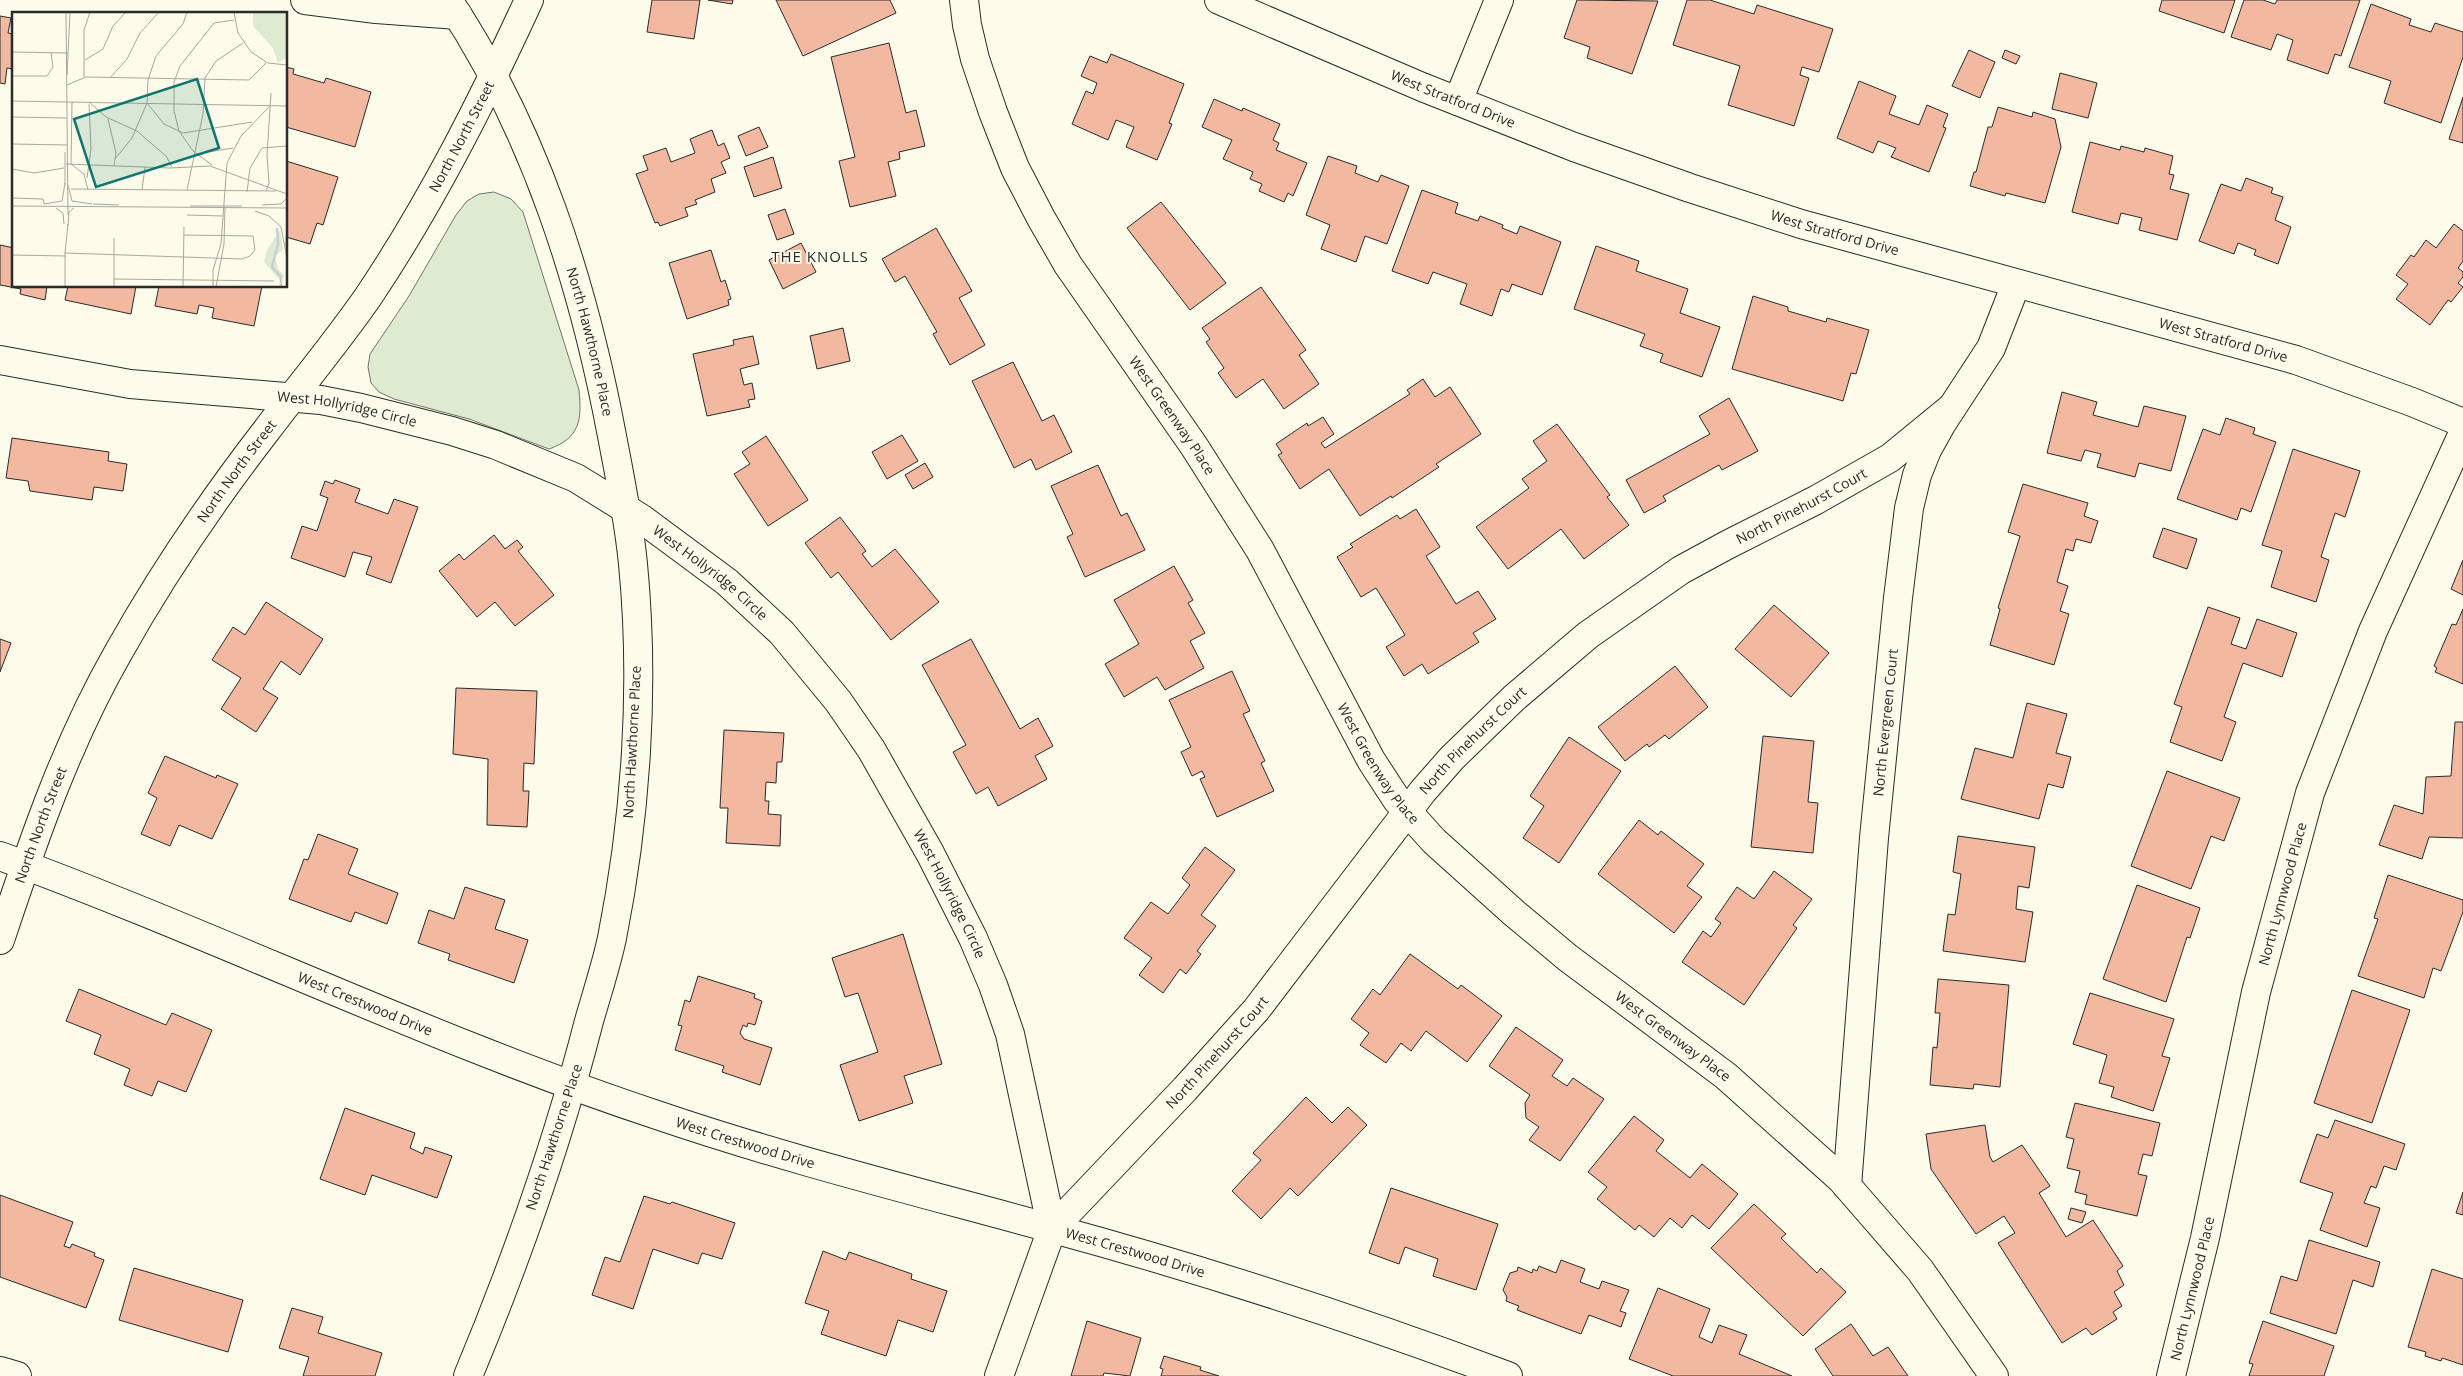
<svg xmlns="http://www.w3.org/2000/svg" width="2463" height="1376" viewBox="0 0 2463 1376" font-family="'Open Sans',sans-serif">
	<rect width="100%" height="100%" fill="#fdfbea"/>
	<path fill="#deebd1" stroke="#74746e" d="M494,192l17,7 12,13 56,178c3,30 1,48 -30,59l-80,-30 -75,-20 -15,-7 -8,-9 -3,-16 2,-13 39,-58 47,-81 11,-14 12,-7z"/>
	<g fill="#f2b8a0" stroke="#2b2b2b">
		<polygon points="652,0 700,0 694,39 647,32"/>
		<polygon points="708,0 733,0 732,4"/>
		<polygon points="776,0 890,0 896,13 803,56"/>
		<polygon points="1577,0 1658,1 1632,74 1587,58 1590,47 1564,38"/>
		<polygon points="1687,0 1710,0 1754,14 1757,5 1833,29 1819,72 1802,67 1800,75 1809,78 1794,126 1728,105 1740,66 1673,45"/>
		<polygon points="2162,0 2235,0 2224,33 2159,11"/>
		<polygon points="2244,0 2263,0 2275,4 2277,0 2360,0 2341,56 2335,54 2328,74 2287,60 2293,40 2277,34 2271,50 2231,37"/>
		<polygon points="2371,4 2411,19 2409,25 2431,32 2435,23 2463,32 2463,57 2441,123 2384,103 2391,81 2349,67"/>
		<polygon points="0,16 11,18 8,33 14,34 14,69 7,68 5,84 0,83"/>
		<polygon points="889,43 906,113 916,110 925,146 899,152 900,159 888,162 896,196 850,207 839,161 855,157 831,57"/>
		<polygon points="1969,50 1995,62 1980,98 1952,86"/>
		<polygon points="2005,50 2020,56 2016,64 2002,58"/>
		<polygon points="1111,54 1184,84 1169,123 1172,124 1157,160 1126,147 1134,127 1116,120 1108,140 1072,124 1086,91 1093,94 1097,83 1081,76 1090,56 1107,63"/>
		<polygon points="286,67 294,69 293,74 324,83 326,78 371,92 355,147 286,127"/>
		<polygon points="2060,73 2097,83 2088,118 2052,109"/>
		<polygon points="1859,81 1896,96 1889,114 1919,125 1927,105 1948,114 1943,127 1946,128 1929,172 1891,157 1896,148 1878,141 1873,153 1837,138"/>
		<polygon points="2463,97 2463,143 2449,139"/>
		<polygon points="1214,99 1242,111 1243,108 1280,124 1273,140 1279,143 1276,150 1307,163 1293,196 1288,193 1284,202 1259,191 1262,184 1250,179 1253,172 1223,159 1232,140 1202,127"/>
		<polygon points="1998,107 2032,117 2033,112 2055,119 2061,147 2045,203 2006,193 2005,196 1970,186 1974,172 1976,172 1988,127 1992,127"/>
		<polygon points="759,127 768,147 746,156 738,136"/>
		<polygon points="712,130 718,146 724,143 730,158 721,162 726,173 711,179 715,192 695,200 697,204 685,208 688,216 660,226 658,222 655,223 636,174 648,170 643,156 666,148 671,162 695,153 690,139"/>
		<polygon points="2090,142 2120,150 2121,146 2144,152 2145,148 2173,156 2169,174 2174,175 2170,189 2189,194 2177,240 2139,230 2142,218 2121,213 2118,224 2072,212"/>
		<polygon points="1328,156 1357,166 1355,173 1378,182 1381,175 1409,186 1387,244 1365,236 1356,262 1321,249 1330,225 1306,215"/>
		<polygon points="773,157 782,188 754,197 744,167"/>
		<polygon points="286,161 338,177 323,225 317,223 310,244 286,237"/>
		<polygon points="2246,178 2273,188 2271,193 2283,197 2275,220 2291,227 2278,264 2254,255 2256,250 2238,243 2234,254 2199,241 2221,184 2241,191"/>
		<polygon points="1422,190 1458,203 1455,213 1478,221 1480,216 1503,225 1502,228 1517,234 1520,226 1561,242 1542,295 1512,284 1509,292 1501,289 1492,316 1460,304 1467,284 1433,272 1428,284 1392,271"/>
		<polygon points="1161,202 1226,283 1190,310 1127,228"/>
		<polygon points="785,209 794,234 777,240 768,215"/>
		<polygon points="2454,224 2463,231 2463,261 2458,268 2463,272 2463,277 2458,283 2463,287 2451,302 2448,300 2430,325 2396,299 2408,284 2396,275 2411,255 2414,257 2426,240 2436,248"/>
		<polygon points="936,228 972,291 959,298 985,345 950,365 933,334 937,332 905,276 895,282 882,259"/>
		<polygon points="801,243 816,272 783,289 769,260"/>
		<polygon points="0,245 14,248 14,286 47,286 45,300 20,294 21,289 0,285"/>
		<polygon points="1596,246 1639,261 1636,271 1688,289 1680,313 1720,327 1702,377 1660,362 1663,354 1640,346 1645,334 1574,309"/>
		<polygon points="711,250 721,282 725,280 731,299 728,300 729,305 687,319 669,263"/>
		<polygon points="68,286 136,286 131,314 65,300"/>
		<polygon points="159,286 262,286 254,326 212,318 214,308 199,305 197,314 155,306"/>
		<polygon points="1261,287 1306,350 1299,355 1319,384 1284,409 1263,379 1236,398 1218,373 1224,368 1206,342 1210,339 1202,328"/>
		<polygon points="1753,296 1788,307 1788,311 1826,322 1827,318 1869,330 1856,374 1851,373 1843,401 1732,369"/>
		<polygon points="843,328 850,361 817,369 810,336"/>
		<polygon points="753,336 759,364 740,369 744,385 752,383 755,399 748,400 750,407 707,416 693,354 734,345 733,340"/>
		<polygon points="1013,362 1042,421 1054,415 1072,452 1036,470 1031,459 1014,468 972,381"/>
		<polygon points="1423,379 1435,397 1450,387 1481,434 1436,464 1439,467 1392,498 1391,496 1360,516 1329,469 1300,489 1278,455 1282,453 1276,444 1307,423 1308,426 1323,417 1334,434 1321,443 1325,448 1410,394 1407,390"/>
		<polygon points="2062,392 2097,402 2093,415 2138,427 2144,406 2186,416 2171,471 2139,463 2135,477 2097,467 2101,454 2085,450 2081,461 2047,453"/>
		<polygon points="1729,398 1758,451 1722,470 1719,465 1663,496 1666,501 1644,513 1626,480 1710,434 1699,416"/>
		<polygon points="2226,418 2255,428 2253,434 2276,442 2251,512 2241,508 2237,520 2177,499 2203,429 2220,435"/>
		<polygon points="1557,424 1610,495 1607,497 1629,525 1584,559 1561,529 1508,569 1476,527 1529,488 1522,479 1547,461 1533,441"/>
		<polygon points="902,435 918,461 887,479 872,452"/>
		<polygon points="766,436 808,500 768,526 734,474 750,464 742,452"/>
		<polygon points="12,438 109,452 108,461 127,464 123,491 94,487 92,500 30,491 28,481 6,478"/>
		<polygon points="2293,449 2360,471 2345,517 2335,513 2321,557 2329,560 2316,602 2271,587 2282,551 2262,545"/>
		<polygon points="925,463 933,477 913,489 905,475"/>
		<polygon points="1098,465 1121,516 1127,513 1145,550 1085,577 1067,537 1073,534 1051,486"/>
		<polygon points="335,480 360,489 355,502 388,514 394,499 418,507 391,583 366,574 372,557 353,552 345,577 291,558 302,526 317,531 328,498 320,495 325,481 333,484"/>
		<polygon points="2023,484 2088,503 2084,516 2098,521 2091,543 2076,539 2073,551 2066,549 2057,582 2068,586 2060,611 2069,614 2054,665 1990,645 2000,609 1998,608 2020,536 2008,532"/>
		<polygon points="1416,509 1440,547 1426,556 1456,604 1478,591 1496,619 1473,633 1479,642 1428,674 1422,664 1404,676 1386,647 1405,635 1376,588 1361,597 1337,557 1353,547 1350,544 1397,515 1400,519"/>
		<polygon points="840,517 866,551 862,554 872,567 895,549 939,602 891,640 838,572 831,578 805,543"/>
		<polygon points="2163,528 2197,539 2187,569 2153,557"/>
		<polygon points="494,535 505,549 517,540 523,547 518,551 554,595 515,626 495,602 477,617 439,571 459,554 464,560"/>
		<polygon points="2463,560 2463,595 2451,589"/>
		<polygon points="1174,566 1193,600 1188,603 1205,633 1190,641 1204,668 1165,690 1157,677 1124,697 1105,664 1139,644 1114,600"/>
		<polygon points="266,602 323,639 300,675 281,661 263,689 278,698 256,732 221,709 241,678 212,660 233,627 245,635"/>
		<polygon points="1774,605 1829,653 1791,697 1735,649"/>
		<polygon points="2208,607 2240,618 2231,644 2246,649 2257,619 2297,633 2282,677 2243,663 2224,717 2236,722 2222,761 2170,742 2182,707 2174,704"/>
		<polygon points="2463,609 2463,684 2435,672 2437,668 2434,666 2452,624 2456,625"/>
		<polygon points="0,639 11,643 0,672"/>
		<polygon points="971,639 1020,729 1038,718 1053,746 1035,756 1047,779 998,806 988,787 976,794 953,752 966,745 922,665"/>
		<polygon points="1675,666 1708,707 1669,739 1665,735 1649,747 1647,744 1625,761 1598,727"/>
		<polygon points="1232,671 1250,711 1243,714 1265,761 1261,763 1274,791 1217,817 1200,779 1205,777 1202,771 1192,776 1181,752 1191,747 1169,700"/>
		<polygon points="456,688 537,691 534,764 524,763 523,791 529,791 527,827 487,825 488,759 453,754"/>
		<polygon points="2027,703 2067,714 2056,753 2071,757 2063,788 2048,784 2039,819 1961,799 1975,748 2013,758"/>
		<polygon points="2455,722 2463,722 2463,838 2429,837 2422,859 2379,845 2394,805 2423,814 2426,777 2451,776"/>
		<polygon points="724,730 784,733 782,762 777,762 776,783 766,782 765,801 769,801 768,814 781,815 780,846 726,843 728,808 720,808"/>
		<polygon points="1763,736 1814,741 1808,802 1818,803 1813,853 1751,847"/>
		<polygon points="1569,737 1621,771 1559,863 1523,838 1544,806 1530,796"/>
		<polygon points="165,756 216,778 217,775 238,784 212,839 179,825 170,846 141,834 157,798 148,793"/>
		<polygon points="2167,771 2240,798 2224,841 2211,836 2191,889 2131,866"/>
		<polygon points="1639,820 1658,835 1661,831 1704,864 1687,886 1702,897 1674,933 1598,874"/>
		<polygon points="318,834 358,849 348,874 398,893 387,924 355,912 351,922 289,899 304,859 308,860"/>
		<polygon points="1958,836 2035,847 2029,888 2018,886 2016,909 2033,912 2025,962 1943,951 1948,914 1955,915 1961,874 1953,872"/>
		<polygon points="1205,847 1235,870 1201,915 1216,926 1197,951 1201,954 1186,974 1180,969 1163,993 1139,975 1152,958 1124,938 1151,902 1168,914 1190,885 1182,878"/>
		<polygon points="1774,871 1812,899 1793,925 1797,928 1744,1005 1682,962 1703,931 1711,937 1721,923 1715,919 1737,887 1754,899"/>
		<polygon points="2388,875 2463,900 2463,912 2441,971 2433,968 2424,998 2358,976 2378,919 2374,918"/>
		<polygon points="2137,885 2200,908 2190,938 2187,937 2166,1002 2103,979"/>
		<polygon points="465,887 505,900 495,929 528,940 514,983 448,960 450,954 418,943 429,910 454,919"/>
		<polygon points="903,934 942,1064 904,1076 913,1103 859,1121 840,1065 878,1052 858,993 845,997 832,958"/>
		<polygon points="1410,954 1458,989 1461,985 1502,1016 1467,1062 1426,1031 1411,1051 1401,1043 1386,1063 1360,1045 1369,1033 1351,1019 1373,989 1380,995"/>
		<polygon points="698,976 755,994 754,998 762,1001 755,1025 748,1023 747,1027 743,1025 740,1033 744,1039 772,1048 760,1085 722,1072 724,1066 675,1050 682,1026 678,1025 685,1000 690,1002"/>
		<polygon points="1938,979 2009,985 2000,1087 1974,1084 1973,1089 1930,1085 1933,1047 1937,1048 1940,1013 1935,1013"/>
		<polygon points="79,989 166,1025 172,1013 212,1030 186,1092 158,1081 152,1096 124,1085 130,1069 94,1054 101,1035 66,1021"/>
		<polygon points="2352,990 2410,1010 2372,1123 2314,1103"/>
		<polygon points="2090,993 2174,1019 2162,1056 2170,1058 2153,1111 2111,1097 2114,1087 2099,1083 2107,1055 2073,1044"/>
		<polygon points="1516,1027 1563,1060 1552,1076 1567,1086 1573,1078 1604,1099 1560,1161 1529,1140 1539,1127 1526,1118 1525,1103 1530,1095 1489,1066"/>
		<polygon points="1306,1097 1332,1123 1348,1107 1367,1125 1298,1196 1290,1188 1261,1219 1232,1191 1261,1160 1253,1153"/>
		<polygon points="2075,1103 2160,1123 2152,1156 2143,1154 2138,1174 2147,1176 2137,1216 2085,1204 2087,1195 2075,1192 2080,1171 2067,1168 2074,1139 2066,1137"/>
		<polygon points="345,1108 415,1133 410,1148 423,1154 425,1147 452,1156 437,1198 372,1175 365,1195 320,1179"/>
		<polygon points="1634,1116 1664,1140 1656,1151 1690,1178 1702,1164 1738,1194 1709,1229 1692,1215 1682,1228 1670,1218 1654,1237 1639,1225 1635,1230 1597,1199 1607,1187 1588,1172"/>
		<polygon points="2335,1120 2405,1144 2396,1170 2384,1166 2376,1188 2371,1186 2364,1203 2380,1208 2367,1247 2320,1230 2333,1193 2300,1182 2317,1134 2328,1138"/>
		<polygon points="1985,1125 1990,1157 1993,1162 2022,1145 2050,1186 2039,1193 2066,1237 2093,1220 2123,1266 2117,1271 2124,1285 2114,1292 2122,1306 2113,1312 2117,1319 2092,1335 2086,1328 2062,1343 1998,1243 2015,1233 2004,1216 1976,1234 1931,1169 1926,1134"/>
		<polygon points="1391,1188 1498,1224 1476,1290 1433,1276 1438,1259 1405,1247 1399,1264 1369,1253"/>
		<polygon points="2463,1192 2463,1215 2456,1213"/>
		<polygon points="0,1195 73,1222 64,1246 70,1248 72,1244 95,1253 94,1256 104,1260 86,1308 0,1277"/>
		<polygon points="644,1196 670,1204 672,1202 735,1223 722,1259 702,1253 698,1264 653,1249 633,1309 592,1295 605,1257 620,1262"/>
		<polygon points="1754,1204 1786,1234 1781,1238 1817,1273 1821,1268 1846,1292 1803,1336 1711,1248"/>
		<polygon points="2071,1208 2086,1212 2082,1223 2068,1219"/>
		<polygon points="2309,1240 2380,1262 2373,1287 2353,1280 2336,1334 2270,1313 2281,1276 2297,1281"/>
		<polygon points="823,1251 846,1260 849,1252 912,1274 911,1279 947,1291 933,1332 898,1320 886,1356 821,1334 829,1311 805,1303"/>
		<polygon points="1561,1260 1585,1269 1580,1282 1599,1289 1602,1281 1629,1290 1620,1311 1626,1313 1621,1327 1589,1315 1581,1334 1517,1310 1519,1306 1506,1301 1507,1297 1503,1290 1510,1273 1517,1271 1518,1267 1532,1273 1533,1269 1537,1271 1539,1266 1556,1273"/>
		<polygon points="134,1268 243,1300 228,1352 119,1320"/>
		<polygon points="2432,1269 2463,1279 2463,1365 2442,1358 2441,1361 2425,1356 2426,1352 2408,1347"/>
		<polygon points="1658,1288 1710,1309 1699,1337 1712,1343 1719,1325 1747,1335 1739,1354 1792,1376 1673,1376 1629,1359"/>
		<polygon points="292,1308 323,1317 318,1333 382,1353 375,1376 303,1376 309,1357 279,1348"/>
		<polygon points="1087,1321 1141,1338 1130,1376 1104,1373 1103,1376 1071,1376"/>
		<polygon points="2263,1321 2334,1346 2324,1376 2249,1376 2253,1364 2249,1363"/>
		<polygon points="1851,1324 1873,1356 1888,1347 1908,1376 1833,1376 1815,1349"/>
		<polygon points="1164,1356 1201,1367 1200,1370 1219,1376 1161,1376 1163,1369 1160,1368"/>
	</g>
	<g fill="none" stroke-linecap="round" stroke-linejoin="round">
		<defs>
			<g id="street">
				<polyline points="305,0 376,9 458,15"/>
				<path id="s1" d="M448,0c87,131 135,282 164,436 8,42 17,85 21,128 12,123 3,253 -21,374 -6,28 -15,55 -23,83 -31,121 -73,240 -121,355"/>
				<path id="s2" d="M964,0l3,25 8,34 18,53 22,56 26,50 27,47 126,181 66,104 111,210 26,40 37,41 80,72 54,45 158,118 115,103 79,91 74,106"/>
				<path id="s3" d="M1219,0l203,87 152,60 116,41 111,36 495,136 116,42 51,21"/>
				<polyline points="1458,101 1499,0"/>
				<path id="s4" d="M0,360l130,24 191,16 40,8 91,23 44,14 80,33 66,41 85,63 55,51 56,68 33,48 59,104 43,85 20,47 17,49 42,195"/>
				<path id="s5" d="M0,856c221,81 433,185 657,259 129,44 262,77 393,113 155,42 308,92 458,148"/>
				<path id="s6" d="M0,940c33,-99 66,-196 118,-287 43,-77 94,-152 148,-222 34,-45 70,-88 102,-134 63,-94 114,-195 161,-297"/>
				<path id="s7" d="M1847,1186l27,-348 24,-240 11,-90 8,-33 10,-25 15,-27 49,-75 25,-64"/>
				<polyline points="0,1371 17,1376"/>
				<path id="s8" d="M999,1376l53,-147 133,-140 71,-79 167,-219 29,-33 62,-60 74,-63 93,-65 46,-25 89,-45 74,-42 61,-50"/>
				<path id="s9" d="M2171,1376l34,-138 51,-246 54,-199 63,-162 90,-198"/>
			</g>
		</defs>
		<use href="#street" stroke="#2b2b2b" stroke-width="30"/>
		<use href="#street" stroke="#fdfbea" stroke-width="28"/>
	</g>
	<g text-anchor="middle" stroke-width="4" stroke-linejoin="round" paint-order="stroke">
		<g font-size="14" fill="#2b2b2b" stroke="#fdfbea">
			<text dy="5" stroke="none"><textPath href="#s3" startOffset="254">West Stratford Drive</textPath></text>
			<text dy="5" stroke="none"><textPath href="#s6" startOffset="932">North North Street</textPath></text>
			<text dy="5" stroke="none"><textPath href="#s3" startOffset="659">West Stratford Drive</textPath></text>
			<text dy="5" stroke="none"><textPath href="#s3" startOffset="1062">West Stratford Drive</textPath></text>
			<text dy="5" stroke="none"><textPath href="#s1" startOffset="372">North Hawthorne Place</textPath></text>
			<text dy="5" stroke="none"><textPath href="#s4" startOffset="351">West Hollyridge Circle</textPath></text>
			<text dy="5" stroke="none"><textPath href="#s2" startOffset="470">West Greenway Place</textPath></text>
			<text dy="5" stroke="none"><textPath href="#s6" startOffset="528">North North Street</textPath></text>
			<text dy="5" stroke="none"><textPath href="#s8" startOffset="1208">North Pinehurst Court</textPath></text>
			<text dy="5" stroke="none"><textPath href="#s4" startOffset="756">West Hollyridge Circle</textPath></text>
			<text dy="5" stroke="none"><textPath href="#s7" startOffset="465">North Evergreen Court</textPath></text>
			<text dy="5" stroke="none"><textPath href="#s8" startOffset="802">North Pinehurst Court</textPath></text>
			<text transform="translate(632 742) rotate(-87)" y="5">North Hawthorne Place</text>
			<text dy="5" stroke="none"><textPath href="#s2" startOffset="875">West Greenway Place</textPath></text>
			<text dy="5" stroke="none"><textPath href="#s6" startOffset="122">North North Street</textPath></text>
			<text dy="5" stroke="none"><textPath href="#s9" startOffset="495">North Lynnwood Place</textPath></text>
			<text dy="5" stroke="none"><textPath href="#s4" startOffset="1161">West Hollyridge Circle</textPath></text>
			<text dy="5" stroke="none"><textPath href="#s5" startOffset="394">West Crestwood Drive</textPath></text>
			<text dy="5" stroke="none"><textPath href="#s2" startOffset="1280">West Greenway Place</textPath></text>
			<text dy="5" stroke="none"><textPath href="#s8" startOffset="398">North Pinehurst Court</textPath></text>
			<text transform="translate(554 1137) rotate(-72)" y="5">North Hawthorne Place</text>
			<text dy="5" stroke="none"><textPath href="#s5" startOffset="799">West Crestwood Drive</textPath></text>
			<text dy="5" stroke="none"><textPath href="#s5" startOffset="1204">West Crestwood Drive</textPath></text>
			<text dy="5" stroke="none"><textPath href="#s9" startOffset="90">North Lynnwood Place</textPath></text>
		</g>
		<g font-size="15" letter-spacing="1" fill="#2b2b2b" stroke="#fdfbea">
			<text x="820" y="262">THE KNOLLS</text>
		</g>
	</g>
	<g transform="translate(12 12)">
		<rect width="275" height="275" fill="#fdfbea"/>
		<path d="M241,0h34v45l-9,6 -5,-15 -20,-22zM268,218l3,20 -8,6 3,13 7,7 -6,3 -15,-17 3,-12z" fill="#deebd1"/>
		<path fill="none" stroke="#c7d0d0" stroke-width="2.5" d="M265,216l1,16 -6,23 9,10v10"/>
		<path fill="none" stroke="#a9a89e" stroke-width="1" d="M54,0l2,203M222,0l4,21 13,19 17,11 19,2M0,40l56,1M73,48l18,-11 10,-23 13,-14M55,63l3,-63M0,64h35l6,-9 -2,-14M72,65v-47l6,-18M98,66l17,-19 13,-26 19,-21M55,73l19,-8 163,3 17,-17M0,89l275,5M60,90l-1,62 13,10 4,16M77,90l17,15 31,14 29,25 6,11M135,91l17,21 19,9 69,-11M0,105l55,1M96,107l8,34 -2,13M0,132l55,1M184,142l37,-6M103,147l17,-21 15,-35 1,-23 8,-24 27,-32 4,-12M54,152l104,4 40,-2 77,28M200,153l-19,-14 -14,-20 -5,-20v-29l6,-16 34,-43 20,-3M0,157l22,4 30,-5M75,166l4,-29 -2,-45M53,173v-33M56,173l4,16 20,3M59,177l205,2M130,178l3,-23M175,178l16,-76 2,-36 11,-17 27,-18M254,179l3,-8 -2,-28 4,-62M235,180l3,-24 12,-20 25,-2M0,186l31,1 1,5M32,192l18,-3 3,-18M81,192l26,1M250,193l19,-1 6,-6M0,194l275,2M178,194h52M44,196l7,5 1,11M243,199l14,5 12,11 6,31M175,203l36,1M56,214l1,-14 5,-4M274,235l1,-33M53,241l177,6 8,-3 5,-6 -2,-14 -69,-1M53,241l3,-29M0,243l54,1M102,267l160,2M53,275v-35M102,275v-49M171,275l1,-60M201,275v-17l8,-26 6,-81 14,-27 29,-30M204,275l8,-43 1,-37"/>
		<path fill="#0f766e" fill-opacity="0.15" stroke="#0f766e" stroke-width="2.5" d="M185,67l22,69 -123,39 -22,-68z"/>
		<rect width="275" height="275" fill="none" stroke="#2b2b2b" stroke-width="2.5"/>
	</g>
</svg>
